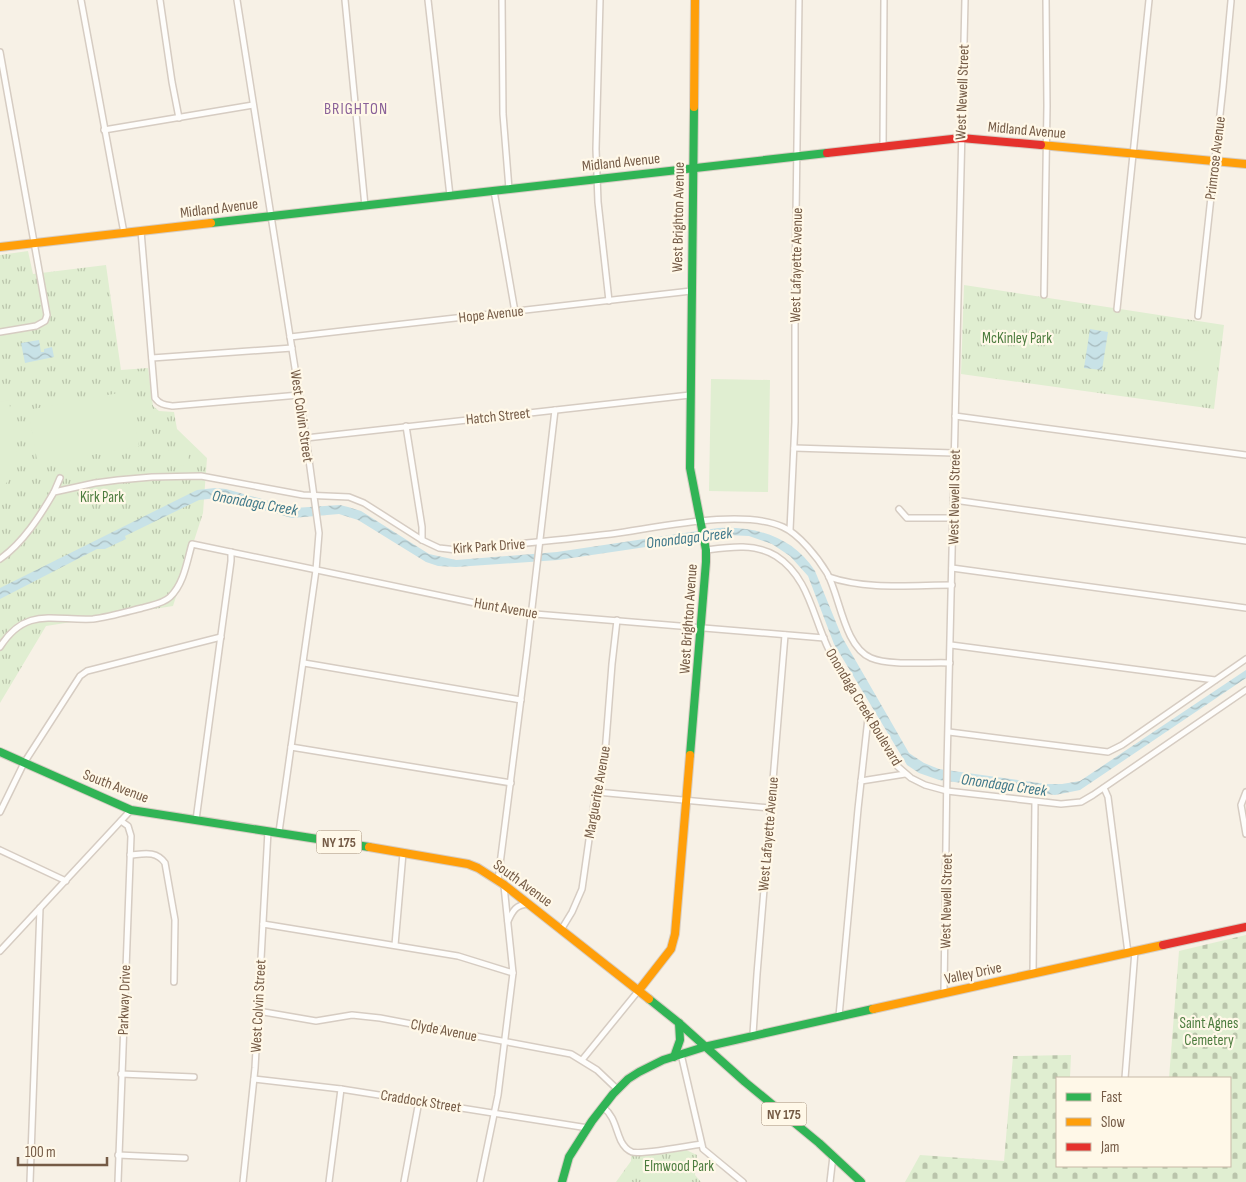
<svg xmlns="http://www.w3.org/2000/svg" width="1246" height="1182" viewBox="0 0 1246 1182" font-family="'Sofia Sans Condensed',sans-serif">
	<defs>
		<pattern id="cemetery-stones" width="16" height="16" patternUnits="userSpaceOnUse" patternTransform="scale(1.25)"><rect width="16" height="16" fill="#e0eed1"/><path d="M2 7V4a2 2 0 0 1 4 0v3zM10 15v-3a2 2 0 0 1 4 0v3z" fill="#bac4ab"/></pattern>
		<pattern id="park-tufts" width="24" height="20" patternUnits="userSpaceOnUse" patternTransform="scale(1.25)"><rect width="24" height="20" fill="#e0eed1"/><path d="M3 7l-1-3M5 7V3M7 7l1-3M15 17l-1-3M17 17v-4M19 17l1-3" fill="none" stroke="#bac4ab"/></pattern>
		<pattern id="water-waves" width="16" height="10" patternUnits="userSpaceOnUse" patternTransform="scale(1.25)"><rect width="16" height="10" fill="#c8e2e7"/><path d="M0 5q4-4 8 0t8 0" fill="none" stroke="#a7babd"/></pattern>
	</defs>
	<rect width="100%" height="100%" fill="#f7f1e6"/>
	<polygon fill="url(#cemetery-stones)" points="1246,935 1246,1182 905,1182 920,1155 1004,1161 1013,1056 1071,1055 1070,1078 1057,1078 1057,1166 1230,1166 1230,1078 1169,1078 1179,951"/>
	<g fill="url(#park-tufts)">
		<polygon points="28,251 33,274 106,265 121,370 148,368 153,406 159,411 174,412 177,429 207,458 203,513 173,606 46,626 0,703 0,255"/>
		<polygon points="964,285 1224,325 1214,409 961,374"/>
		<polygon points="684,1149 697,1155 695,1175 701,1182 616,1182 631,1161 631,1156"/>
	</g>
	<g fill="#e0eed1">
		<polygon points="1184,349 1212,352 1210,368 1182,365"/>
		<polygon points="711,379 770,380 768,492 709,491"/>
		<polygon points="129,391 139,446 38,465 28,410"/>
		<polygon points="9,400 17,458 14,472 0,492 0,402"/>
		<polygon points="188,450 189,465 164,466 163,451"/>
		<polygon points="655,1159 661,1160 680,1178 682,1182 644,1182 641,1160"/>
	</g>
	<g fill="url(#water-waves)">
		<polygon points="1090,329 1108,332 1102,370 1084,368"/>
		<polygon points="39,340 41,352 44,352 44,349 52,347 54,357 25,363 21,343"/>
		<path d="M215,488l11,1 68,19 46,-3 8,2 13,4 68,43 27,6 101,-8 161,-24c39,-2 75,9 97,43l27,66 67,116 15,10 15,6 107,15h16l18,-3 166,-111v8l-166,112 -25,5 -116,-15 -20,-7 -12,-8 -73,-121 -26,-68 -18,-20 -18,-12 -23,-8 -22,-1 -169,25 -102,7 -18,-1 -12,-4 -68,-42 -19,-6 -47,4 -68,-19 -7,-1 -18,2 -74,36 1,3 -21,10h-8l-97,50v-11l197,-98z"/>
	</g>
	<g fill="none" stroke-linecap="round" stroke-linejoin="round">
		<defs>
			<g id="street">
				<polyline points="81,0 124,233"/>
				<polyline points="160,0 172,82 179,118"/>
				<polyline points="237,0 306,438 319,533 316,570 279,832"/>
				<polyline points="345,0 365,206"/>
				<polyline points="428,0 450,196"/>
				<polyline points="502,0 503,114 509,189"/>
				<polyline points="600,0 596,149 598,202 609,301"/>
				<polyline points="0,52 47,315 45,321 36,326 0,332"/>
				<polyline points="104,130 253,105"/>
				<polyline points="883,147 884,0"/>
				<polyline points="494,191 515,312"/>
				<path d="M141,231l14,167c5,7 11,7 18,8l126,-11"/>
				<polyline points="1044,295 1047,106 1046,0"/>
				<polyline points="1117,309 1149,0"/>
				<polyline points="1198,316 1223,87 1231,1"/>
				<polyline points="290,337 691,291"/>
				<polyline points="152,358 292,348"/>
				<polyline points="955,416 1246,455"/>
				<polyline points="406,426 422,527 422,540"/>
				<polyline points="306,438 690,395"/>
				<polyline points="794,448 954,453"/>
				<polyline points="54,492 60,478"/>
				<polyline points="954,500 1246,541"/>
				<polyline points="899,509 907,518 953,518"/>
				<polyline points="790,530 795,422 795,286 799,0"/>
				<path d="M706,550c23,-3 49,-7 70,6 33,21 37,62 53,94 20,38 45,79 67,115l15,13 14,7 22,6 114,13 20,-2 12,-7 153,-105"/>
				<path d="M0,559c23,-16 40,-43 54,-67l41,-9 23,-3 34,-3 49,-1 102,19 46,2 15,6 58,37 17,8 18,2c51,-5 103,-10 154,-16 46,-6 130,-26 172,-7 16,7 35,31 44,46 13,23 17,74 44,85 19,8 58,4 79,5"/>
				<polyline points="952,568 1246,608"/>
				<path d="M829,577c37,13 84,8 123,8"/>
				<polyline points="951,645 1215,680"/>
				<path d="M0,647c26,-41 54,-26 93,-28 16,-2 33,-7 49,-11 9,-3 21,-4 28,-11 14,-13 17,-36 22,-53l331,69 301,25"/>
				<polyline points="304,663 521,700"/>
				<polyline points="949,732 1108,752 1122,745 1246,659"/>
				<polyline points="291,747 511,783"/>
				<polyline points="861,781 905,774"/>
				<polyline points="1104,788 1108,797 1128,953"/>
				<polyline points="597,792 770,808"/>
				<polyline points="1246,792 1241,805 1246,834"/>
				<polyline points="0,812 24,763 80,676 87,671 221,637"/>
				<polyline points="196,820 231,561 231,552"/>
				<polyline points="0,850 66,881"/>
				<path d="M130,855c13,-1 26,-5 35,8l10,57 -1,62"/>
				<polyline points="498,880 527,651 555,410"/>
				<path d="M508,921c5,-11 8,-16 20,-17"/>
				<polyline points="263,924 458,956 513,973"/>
				<polyline points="561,930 572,912 582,889 594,804 604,767 612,664 617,620"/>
				<polyline points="395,945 403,853"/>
				<polyline points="0,951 131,810"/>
				<polyline points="1033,974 1035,802"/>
				<polyline points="944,993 947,766 965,0"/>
				<polyline points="258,1011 316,1021 352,1015 380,1018 571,1054 597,1070 617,1089"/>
				<polyline points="839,1016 858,809 868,718"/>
				<polyline points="753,1034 757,974 785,635"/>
				<polyline points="681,1054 703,1149 743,1182"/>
				<polyline points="582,1060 639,990"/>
				<polyline points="121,1074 194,1077"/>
				<polyline points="1125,1078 1135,951"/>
				<polyline points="254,1079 341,1089 588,1128"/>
				<path d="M603,1107c12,10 12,21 18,34 2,4 6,9 11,11 9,3 57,-6 69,-8"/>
				<polyline points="118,1155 185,1158"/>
				<polyline points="30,1182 40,908"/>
				<polyline points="118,1182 131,836 128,826 121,821"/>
				<polyline points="243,1182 255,1068 268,831"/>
				<polyline points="329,1182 341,1089"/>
				<polyline points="404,1182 419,1101"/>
				<polyline points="480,1182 498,1095 513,973 504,886"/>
				<polyline points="830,1182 833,1156"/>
			</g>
			<g id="fast">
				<polyline points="211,223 827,153"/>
				<polyline points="0,752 131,810 369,847"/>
				<polyline points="690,755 706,562 706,550 690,468 694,107"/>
				<polyline points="649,999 679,1023 745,1082 819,1143 861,1182"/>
				<polyline points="674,1057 680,1040 679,1023"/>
				<polyline points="562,1182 569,1157 592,1121 613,1094 628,1079 639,1072 663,1060 704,1047 873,1009"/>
			</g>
			<g id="slow">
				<polyline points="694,107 695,0"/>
				<polyline points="1041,145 1246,164"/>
				<polyline points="0,247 211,223"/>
				<polyline points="369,847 468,864 478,868 503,884 649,999"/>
				<polyline points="639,990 671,949 675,934 690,755"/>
				<polyline points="873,1009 1163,945"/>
			</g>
			<g id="jam">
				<polyline points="827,153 961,138 1041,145"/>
				<polyline points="1163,945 1246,927"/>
			</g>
		</defs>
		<use href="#street" stroke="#d6ccc2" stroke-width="8"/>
		<use href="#fast" stroke="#d7cdc3" stroke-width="10"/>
		<use href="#slow" stroke="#d7cdc3" stroke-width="10"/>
		<use href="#jam" stroke="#d7cdc3" stroke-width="10"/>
		<use href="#street" stroke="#fefdfb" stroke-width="5"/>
		<use href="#fast" stroke="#30b455" stroke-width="8"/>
		<use href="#slow" stroke="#ff9f0a" stroke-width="8"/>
		<use href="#jam" stroke="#e5322d" stroke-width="8"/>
	</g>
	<g text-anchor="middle" stroke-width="4.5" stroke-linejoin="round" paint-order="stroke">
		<g fill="#fff8e8" stroke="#9e8a77" stroke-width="1">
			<rect x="316.5" y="830.5" width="45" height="23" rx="4"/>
			<rect x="761.5" y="1102.5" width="45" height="23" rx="4"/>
		</g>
		<g font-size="14" font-weight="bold" fill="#755b46">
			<text x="339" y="847">NY 175</text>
			<text x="784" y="1119">NY 175</text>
		</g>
		<g font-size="15" fill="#755b46" stroke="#fff8e8">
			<text transform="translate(962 92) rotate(-88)" y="5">West Newell Street</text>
			<text transform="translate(1027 130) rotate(5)" y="5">Midland Avenue</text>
			<text transform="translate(1215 158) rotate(-83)" y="5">Primrose Avenue</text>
			<text transform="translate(621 162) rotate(-6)" y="5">Midland Avenue</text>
			<text transform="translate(219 208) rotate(-7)" y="5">Midland Avenue</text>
			<text transform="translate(678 217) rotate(-89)" y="5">West Brighton Avenue</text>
			<text transform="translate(796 265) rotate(-89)" y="5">West Lafayette Avenue</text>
			<text transform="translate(491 314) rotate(-6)" y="5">Hope Avenue</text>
			<text transform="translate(302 416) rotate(82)" y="5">West Colvin Street</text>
			<text transform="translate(498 416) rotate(-6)" y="5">Hatch Street</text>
			<text transform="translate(954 497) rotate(-89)" y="5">West Newell Street</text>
			<text transform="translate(489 546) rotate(-4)" y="5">Kirk Park Drive</text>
			<text transform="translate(506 608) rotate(10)" y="5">Hunt Avenue</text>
			<text transform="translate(688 619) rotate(-86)" y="5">West Brighton Avenue</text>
			<text transform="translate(864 707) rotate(59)" y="5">Onondaga Creek Boulevard</text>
			<text transform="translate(116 786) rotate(21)" y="5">South Avenue</text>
			<text transform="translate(597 792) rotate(-80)" y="5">Marguerite Avenue</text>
			<text transform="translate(768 834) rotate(-85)" y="5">West Lafayette Avenue</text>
			<text transform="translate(523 883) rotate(36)" y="5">South Avenue</text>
			<text transform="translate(946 901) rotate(-89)" y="5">West Newell Street</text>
			<text transform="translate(973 973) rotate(-12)" y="5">Valley Drive</text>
			<text transform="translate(124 1000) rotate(-88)" y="5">Parkway Drive</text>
			<text transform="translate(258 1006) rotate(-87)" y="5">West Colvin Street</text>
			<text transform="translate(444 1030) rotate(11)" y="5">Clyde Avenue</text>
			<text transform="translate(421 1101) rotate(9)" y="5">Craddock Street</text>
		</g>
		<g font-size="15" fill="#4c7c3e" stroke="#fff8e8">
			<text x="1017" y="343">McKinley Park</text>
			<text x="102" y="502">Kirk Park</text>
			<text x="1209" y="1028">Saint Agnes<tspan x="1209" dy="17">Cemetery</tspan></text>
			<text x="679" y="1171">Elmwood Park</text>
		</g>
		<g font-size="16" letter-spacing="1" fill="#8a6299" stroke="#fff8e8">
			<text x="356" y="114">BRIGHTON</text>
		</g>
		<g font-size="16" font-style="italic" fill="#3f788a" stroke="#fff8e8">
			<text transform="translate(255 502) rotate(10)" y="6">Onondaga Creek</text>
			<text transform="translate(689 537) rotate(-7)" y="6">Onondaga Creek</text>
			<text transform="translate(1004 784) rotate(8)" y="6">Onondaga Creek</text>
		</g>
	</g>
	<rect x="1056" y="1077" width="175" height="90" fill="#fff8e8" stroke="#c8b9a7"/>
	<rect x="1066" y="1093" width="25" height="8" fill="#30b455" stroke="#c8b9a7"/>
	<text x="1101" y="1102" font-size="15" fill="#755b46">Fast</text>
	<rect x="1066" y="1118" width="25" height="8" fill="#ff9f0a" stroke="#c8b9a7"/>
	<text x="1101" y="1127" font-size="15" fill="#755b46">Slow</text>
	<rect x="1066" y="1143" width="25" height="8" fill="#e5322d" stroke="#c8b9a7"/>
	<text x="1101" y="1152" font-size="15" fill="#755b46">Jam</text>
	<path d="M18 1157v8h89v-8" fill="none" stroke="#755b46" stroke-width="2.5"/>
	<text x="25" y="1157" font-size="15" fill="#755b46" stroke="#fff8e8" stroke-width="4" paint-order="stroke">100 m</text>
</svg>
